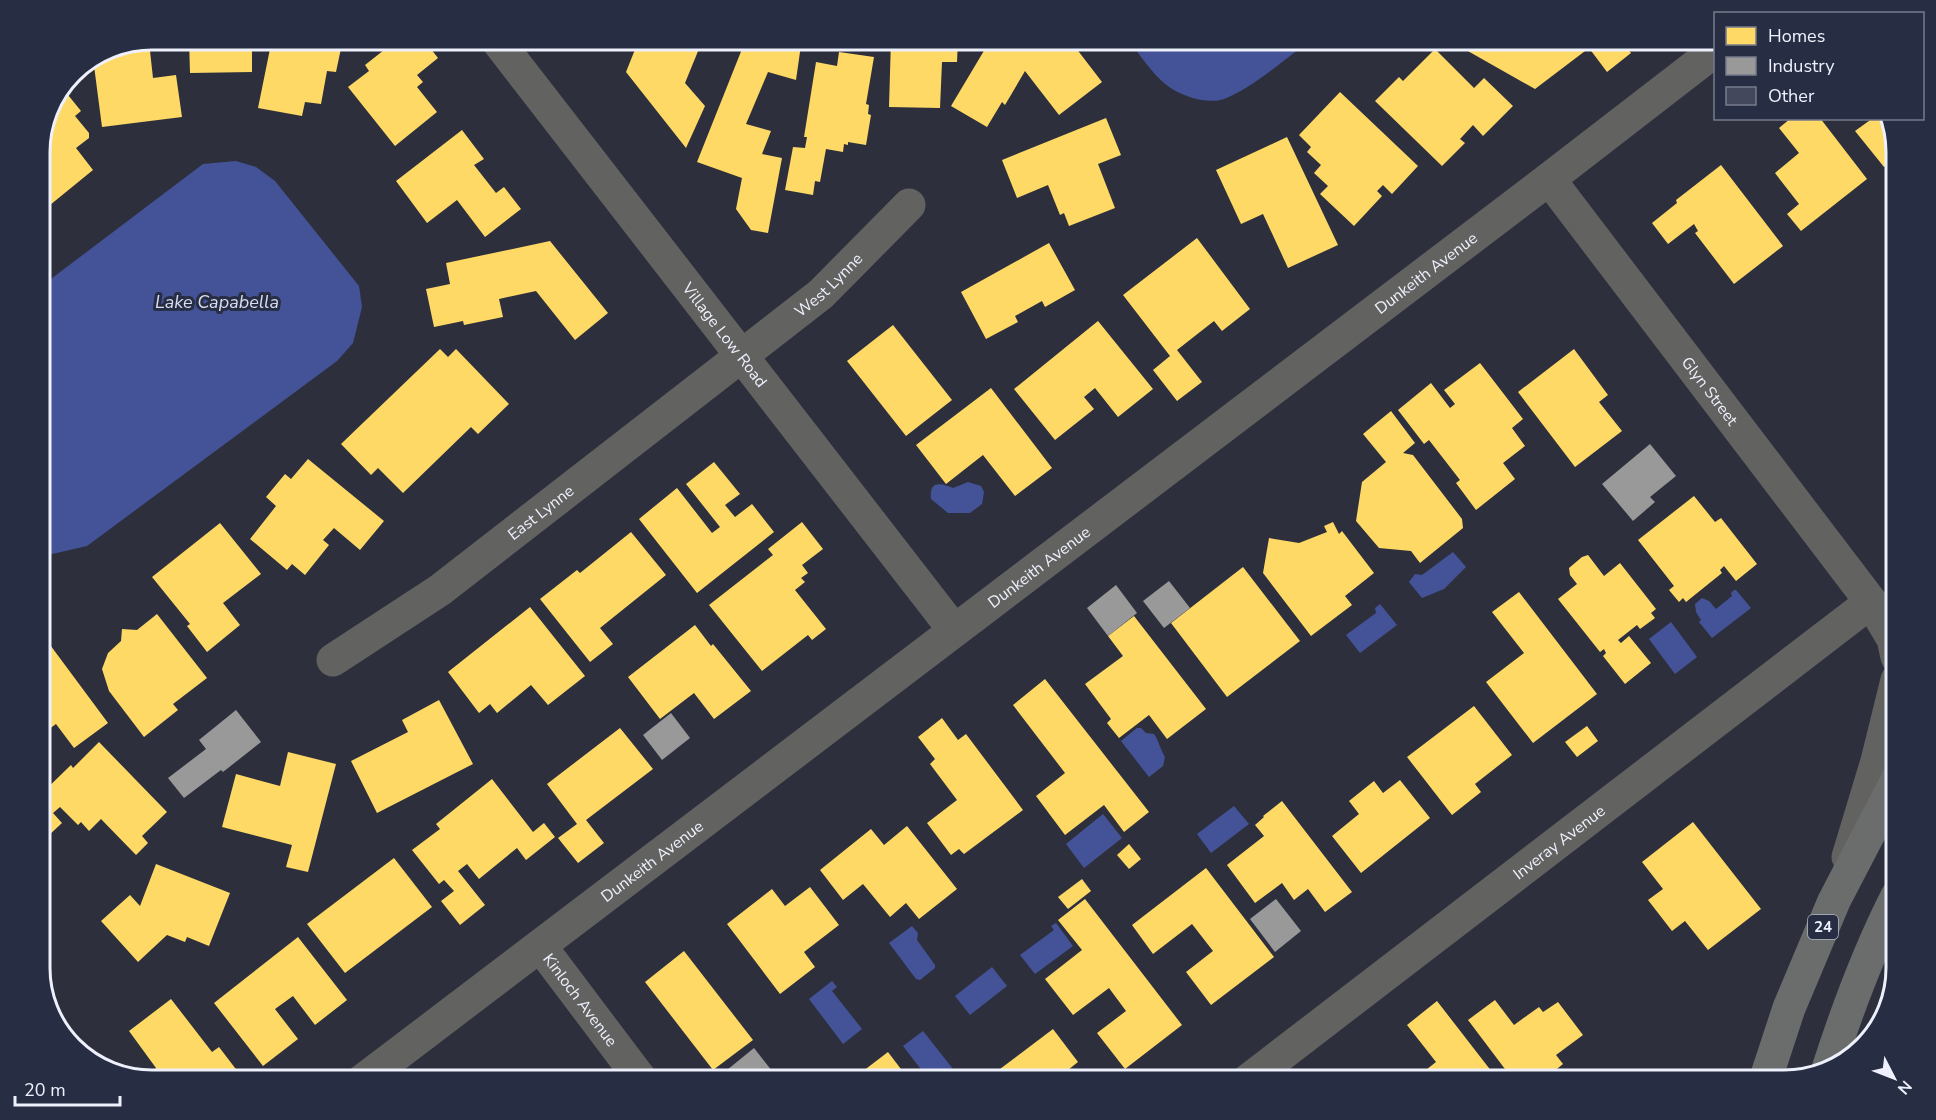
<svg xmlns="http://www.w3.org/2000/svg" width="1936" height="1120" viewBox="0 0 1936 1120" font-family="'Nunito Sans',sans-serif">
	<rect width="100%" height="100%" fill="#2d303c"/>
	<g fill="#445398">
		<path d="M1128,39h184c-23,17 -62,51 -88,60 -15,5 -36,-1 -50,-9 -18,-10 -34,-35 -46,-51z"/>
		<polygon points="236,161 256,167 275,181 359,286 362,307 353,343 337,361 87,546 39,557 39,288 203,164"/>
		<path d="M968,482l13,4 3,6 -2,12 -12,9h-22l-17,-14c-2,-20 11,-15 22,-11z"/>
		<polygon points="1453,552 1466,567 1444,589 1422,598 1409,582 1415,574 1422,575"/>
		<polygon points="1734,590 1736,590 1751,608 1712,638 1699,622 1701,620 1696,612 1695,604 1702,598 1709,601 1716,609 1732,596 1731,593"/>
		<polygon points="1380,604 1397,625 1360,653 1346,635 1376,613 1375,608"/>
		<polygon points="1671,622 1697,657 1675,674 1649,639"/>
		<path d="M1137,728h4l5,5 8,1c5,7 6,15 11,23l-2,9 -14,11 -28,-36z"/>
		<polygon points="1234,806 1249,824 1211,853 1197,834"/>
		<polygon points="1103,814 1122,838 1084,868 1066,844"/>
		<polygon points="1056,923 1073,946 1035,974 1020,955 1054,930 1051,926"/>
		<polygon points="912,926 918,933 917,940 935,965 935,968 920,980 916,979 889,943"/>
		<polygon points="992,967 1007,986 970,1015 955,996"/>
		<polygon points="832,981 837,987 832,991 862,1029 843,1044 809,999"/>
		<polygon points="923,1031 953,1069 938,1081 930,1081 903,1046"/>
	</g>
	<g fill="#ffd966">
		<polygon points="152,39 159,40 149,42 153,78 176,75 182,117 102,127 93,58 109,47"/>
		<polygon points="189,39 252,39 252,72 190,73"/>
		<polygon points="272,39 343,39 336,72 327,71 321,104 305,102 302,116 258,108"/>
		<polygon points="398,39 423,39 438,58 417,75 423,82 417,87 437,112 395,146 348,87 369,71 365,65"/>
		<polygon points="651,39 703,39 685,83 705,106 686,148 626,72 638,42 648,46"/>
		<polygon points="710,39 729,39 727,45"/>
		<polygon points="746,39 785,39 801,45 796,80 768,72 746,124 771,131 762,154 782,158 768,233 751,230 736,209 742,178 697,162"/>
		<polygon points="891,39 958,39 957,62 942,62 940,108 889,107"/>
		<polygon points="991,39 1069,39 1102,82 1059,115 1025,71 1005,105 1002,102 987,127 951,106"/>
		<polygon points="1453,39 1621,39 1631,53 1607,72 1589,48 1535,89 1452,42"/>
		<polygon points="1435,49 1474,88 1484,78 1513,106 1483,136 1473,125 1460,139 1465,143 1442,166 1375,101 1399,77 1403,81"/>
		<polygon points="839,52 874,57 866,104 869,105 868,114 871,115 866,145 848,142 848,145 844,144 843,152 826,149 820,182 815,181 813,195 785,190 793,147 805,148 807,137 804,137 816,62 837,66"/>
		<polygon points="64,90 81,111 75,116 89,133 89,138 76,148 93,170 39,214 39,145"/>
		<polygon points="1340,92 1418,166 1392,194 1383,185 1377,191 1382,196 1354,226 1320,194 1328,186 1314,173 1321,165 1307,152 1311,147 1299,135"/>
		<polygon points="1106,118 1121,155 1098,164 1115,208 1069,226 1064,213 1060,215 1048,185 1017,198 1002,160"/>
		<polygon points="1791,118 1820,118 1867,179 1801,231 1787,214 1799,204 1775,173 1799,153 1779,128"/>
		<polygon points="1873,118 1889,118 1897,145 1897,157 1884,167 1855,131"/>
		<polygon points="462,130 484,159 474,165 496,193 504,187 521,209 485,237 457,200 427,223 396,181"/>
		<polygon points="1287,137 1338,245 1288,268 1263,214 1241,224 1216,170"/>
		<polygon points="1721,165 1783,246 1734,284 1695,233 1698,231 1694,224 1668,244 1652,223 1677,203 1676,200"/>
		<polygon points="1197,238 1250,309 1222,331 1214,321 1177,350 1202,382 1177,401 1153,370 1170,356 1123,295"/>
		<polygon points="550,241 608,313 575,340 536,291 499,299 503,317 464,325 463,321 434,327 426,289 450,284 446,263"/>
		<polygon points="1049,243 1075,290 1045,307 1042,301 1015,316 1018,322 986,339 961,292"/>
		<polygon points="1098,321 1153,389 1118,417 1095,388 1084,397 1094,409 1055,440 1014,389"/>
		<polygon points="893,325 952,400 906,436 847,361"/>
		<polygon points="440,349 448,357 456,349 509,404 478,434 471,427 403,493 378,468 371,475 341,444"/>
		<polygon points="1574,349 1608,395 1599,402 1622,431 1575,467 1518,392"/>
		<polygon points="1480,363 1523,419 1512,428 1525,446 1503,463 1515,479 1476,510 1456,483 1460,480 1429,440 1424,444 1398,410 1431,383 1450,408 1455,404 1444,390"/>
		<polygon points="991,388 1052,468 1015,496 983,455 946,484 916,445"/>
		<polygon points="1391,411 1415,443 1403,453 1413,455 1462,519 1463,528 1420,563 1411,551 1379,548 1356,521 1362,482 1386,462 1363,434"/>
		<polygon points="308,459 384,521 360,550 334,528 323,540 329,545 305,575 292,564 287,570 250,539 276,506 266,497 285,474 291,479"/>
		<polygon points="714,462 740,494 725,505 735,517 752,504 774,532 697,593 639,519 677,488 712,533 720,527 686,484"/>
		<polygon points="1694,496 1715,522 1721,518 1757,564 1736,581 1724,566 1720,570 1722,573 1686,602 1683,598 1679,602 1669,590 1674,586 1638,540"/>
		<polygon points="802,522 823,549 802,565 808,573 801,578 805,582 795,590 826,629 812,640 808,635 762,671 709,605 773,555 768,549"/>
		<polygon points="1333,522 1339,534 1342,531 1374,573 1345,596 1352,605 1311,636 1263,573 1269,538 1299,543 1327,532 1324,526"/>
		<polygon points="220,523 261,574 223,603 240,625 207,652 187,626 190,624 152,577"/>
		<polygon points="631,532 666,575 600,628 613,644 590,662 540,599 577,570 580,573"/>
		<polygon points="1588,555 1604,576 1620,563 1656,609 1651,613 1655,618 1640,629 1637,625 1618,640 1621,643 1629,636 1651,663 1625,684 1603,656 1606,653 1604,649 1600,652 1558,599 1577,584 1570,575 1569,568 1582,557"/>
		<polygon points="1243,567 1300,641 1227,697 1171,623"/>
		<polygon points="1519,592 1597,694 1533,743 1486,682 1524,653 1492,612"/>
		<polygon points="530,607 585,676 548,705 531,685 497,713 490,704 479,713 448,672"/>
		<polygon points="157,614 207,678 173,704 178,710 144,737 109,691 102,669 108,653 121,641 122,629 137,630"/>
		<polygon points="1134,616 1206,709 1167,739 1149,715 1119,738 1107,723 1111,719 1085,684 1123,656 1108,636"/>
		<polygon points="695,625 711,646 713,644 751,691 714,719 694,693 660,719 628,677"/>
		<polygon points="39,630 108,723 74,748 56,724 41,735 39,733"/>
		<polygon points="1045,679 1149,812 1124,832 1104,805 1065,835 1036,796 1065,773 1013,705"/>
		<polygon points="439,700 473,764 377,813 351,761 408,732 402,720"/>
		<polygon points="1474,706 1512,755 1475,784 1481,792 1452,815 1407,757"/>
		<polygon points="942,718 958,740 966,734 1023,810 964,854 959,849 951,855 927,823 957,800 930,764 935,759 918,737"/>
		<polygon points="1587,726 1598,741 1577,757 1565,742"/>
		<polygon points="620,728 653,769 586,820 604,843 578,863 558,838 577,824 547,784"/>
		<polygon points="99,742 167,812 142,836 148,843 136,855 101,819 89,831 81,822 78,825 60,807 53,813 62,823 47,837 39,829 39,796 71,765 73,768"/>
		<polygon points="288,752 336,764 308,872 286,867 292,845 222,827 236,774 280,786"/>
		<polygon points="492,779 533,832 544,823 555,837 526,860 517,848 479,879 467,864 458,871 485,905 460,925 441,901 454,891 444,880 439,884 412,850 440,829 436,824"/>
		<polygon points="1400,780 1430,818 1361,873 1332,836 1359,814 1349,801 1374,781 1383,793"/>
		<polygon points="1282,801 1352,892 1325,912 1308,889 1294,900 1282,883 1255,903 1227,865 1264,836 1255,825 1264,817 1263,816"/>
		<polygon points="1693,822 1761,909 1708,950 1685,921 1672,931 1648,900 1663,889 1642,862"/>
		<polygon points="907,826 957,889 919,919 906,903 890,917 863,884 843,900 820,870 871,829 884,845"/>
		<polygon points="1129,844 1141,859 1129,869 1117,855"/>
		<polygon points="394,858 432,907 345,973 307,924"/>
		<polygon points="156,864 230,893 209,946 187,937 185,942 167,935 138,962 101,921 130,895 140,906"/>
		<polygon points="1206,868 1274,957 1211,1005 1186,972 1213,951 1192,924 1153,954 1132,925"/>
		<polygon points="1082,879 1091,891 1068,909 1058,897"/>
		<polygon points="810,887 839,925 804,952 815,967 780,994 727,924 772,889 785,906"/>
		<polygon points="1085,899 1182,1025 1125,1069 1097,1033 1126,1011 1109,988 1073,1015 1045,979 1082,950 1058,920"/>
		<polygon points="298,937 347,1000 315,1025 293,996 275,1009 298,1039 263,1066 214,1003"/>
		<polygon points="684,951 753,1040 713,1070 645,982"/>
		<polygon points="171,999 212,1052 219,1047 245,1081 155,1081 150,1076 156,1068 129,1031"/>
		<polygon points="1495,1000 1514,1025 1539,1007 1543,1012 1558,1002 1583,1035 1556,1055 1563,1064 1542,1081 1514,1081 1468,1020"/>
		<polygon points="1437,1001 1499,1081 1412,1081 1436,1062 1407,1025"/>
		<polygon points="1053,1029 1078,1062 1054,1081 984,1081"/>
		<polygon points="888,1052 910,1081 850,1081"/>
		<polygon points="548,1069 557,1081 533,1081"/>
	</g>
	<g fill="#999">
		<polygon points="1650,444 1676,476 1650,497 1655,502 1633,521 1602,484"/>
		<polygon points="1169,581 1190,608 1164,628 1143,601"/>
		<polygon points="1116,585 1137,613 1108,636 1087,608"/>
		<polygon points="236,710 261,742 223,772 221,770 184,798 168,778 206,749 199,740"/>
		<polygon points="671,713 690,738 662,760 643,735"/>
		<polygon points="1276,899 1301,931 1275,952 1250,919"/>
		<polygon points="754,1048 780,1081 728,1081 722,1074"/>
	</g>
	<polygon fill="#44485c" points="1897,308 1897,328 1887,318"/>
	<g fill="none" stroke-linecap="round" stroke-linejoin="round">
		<g stroke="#626261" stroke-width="33">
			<path id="s1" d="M496,39l458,591"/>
			<path id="s2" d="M1549,179l322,423 22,37 4,18"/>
			<path id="s3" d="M333,660l107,-70 381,-296 88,-89"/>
			<polyline points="1848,857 1877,761 1897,680"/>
			<path id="s4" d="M541,947l101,134"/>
			<path id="s5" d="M362,1081l1187,-902 167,-129"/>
			<path id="s6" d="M1247,1081l624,-479"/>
		</g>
		<g stroke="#6b6c6c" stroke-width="33">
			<path d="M1828,1069c19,-59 41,-118 69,-173"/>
			<polyline points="1765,1081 1789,1008 1834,901 1897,780"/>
		</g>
	</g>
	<g text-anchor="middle" stroke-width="6" stroke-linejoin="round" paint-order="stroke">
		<rect fill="#272d42" stroke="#b2b6c5" stroke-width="1.5" x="1808" y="915" width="30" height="24" rx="4.5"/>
		<g font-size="15" font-weight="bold" fill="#eef1fd">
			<text x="1823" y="932">24</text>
		</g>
		<g font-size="16" fill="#eef1fd" stroke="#272d42">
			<text dy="6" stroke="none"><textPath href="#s5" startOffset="1336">Dunkeith Avenue</textPath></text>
			<text dy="6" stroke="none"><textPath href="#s3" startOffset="622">West Lynne</textPath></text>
			<text dy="6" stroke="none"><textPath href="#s1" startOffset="374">Village Low Road</textPath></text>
			<text dy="6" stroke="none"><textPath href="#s2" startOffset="266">Glyn Street</textPath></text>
			<text dy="6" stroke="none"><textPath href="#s3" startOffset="255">East Lynne</textPath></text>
			<text dy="6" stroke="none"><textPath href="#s5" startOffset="850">Dunkeith Avenue</textPath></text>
			<text dy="6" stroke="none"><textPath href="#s6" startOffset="393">Inveray Avenue</textPath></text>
			<text dy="6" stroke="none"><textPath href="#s5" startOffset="364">Dunkeith Avenue</textPath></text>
			<text dy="6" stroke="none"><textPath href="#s4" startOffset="66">Kinloch Avenue</textPath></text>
		</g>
		<g font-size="18" font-style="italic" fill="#d7ddf3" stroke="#272d42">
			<text x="217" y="308">Lake Capabella</text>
		</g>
	</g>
	<path d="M0 0H1936V1120H0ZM152 50H1784A102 102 0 0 1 1886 152V968A102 102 0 0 1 1784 1070H152A102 102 0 0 1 50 968V152A102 102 0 0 1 152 50Z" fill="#272d42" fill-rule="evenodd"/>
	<path fill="none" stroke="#eef1fd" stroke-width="3" d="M152 50H1784A102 102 0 0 1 1886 152V968A102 102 0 0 1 1784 1070H152A102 102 0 0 1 50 968V152A102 102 0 0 1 152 50Z"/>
	<rect x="1714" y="12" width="210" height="108" fill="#272d42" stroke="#777b8d" stroke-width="1.5"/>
	<rect x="1726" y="27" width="30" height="18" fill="#ffd966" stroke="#777b8d" stroke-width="1.5"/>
	<text x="1768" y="42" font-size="18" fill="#eef1fd">Homes</text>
	<rect x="1726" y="57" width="30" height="18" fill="#999999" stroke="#777b8d" stroke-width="1.5"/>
	<text x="1768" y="72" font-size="18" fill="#eef1fd">Industry</text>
	<rect x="1726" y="87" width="30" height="18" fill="#44485c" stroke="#777b8d" stroke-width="1.5"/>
	<text x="1768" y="102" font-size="18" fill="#eef1fd">Other</text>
	<g transform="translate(1894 1078) rotate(132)" stroke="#272d42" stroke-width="4.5" paint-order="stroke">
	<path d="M0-4.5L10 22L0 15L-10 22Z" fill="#eef1fd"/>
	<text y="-9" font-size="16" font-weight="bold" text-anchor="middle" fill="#eef1fd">N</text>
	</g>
	<path d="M15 1096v9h105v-9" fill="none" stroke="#eef1fd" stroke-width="3"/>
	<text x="24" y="1096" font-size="18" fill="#eef1fd" stroke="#272d42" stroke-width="4.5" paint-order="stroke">20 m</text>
</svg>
